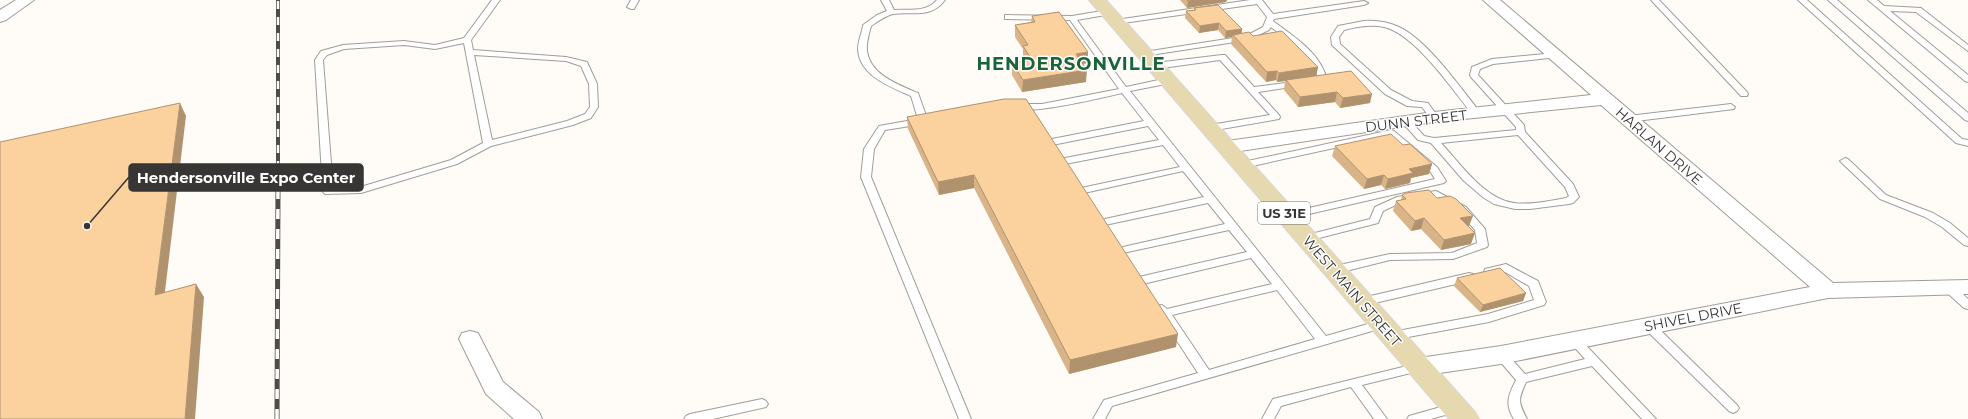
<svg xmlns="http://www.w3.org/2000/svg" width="1968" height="419" viewBox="0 0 1968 419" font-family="Montserrat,sans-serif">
	<rect width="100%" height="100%" fill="#fffbf6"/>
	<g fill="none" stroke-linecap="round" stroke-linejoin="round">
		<defs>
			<g id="service">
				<path d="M492,0h8l-29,40 2,10 93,7 21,5 10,22 1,23 -7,11 -18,7 -82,21 -34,18 -96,29 -36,1 -2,-2 -8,-132 6,-9 22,-6 61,-4 31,4 29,-7zM464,43l19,100 -32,17 -94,28 -24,1 -10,-129 4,-5 17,-6 60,-4 31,4zM474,55l92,6 15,5 8,18 1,23 -5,7 -18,7 -75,19z"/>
				<polygon points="631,0 639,0 634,9 631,9 627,7"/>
				<path d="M881,0h8l5,10c15,-1 32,3 43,-10h8c-14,19 -32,11 -52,14 -8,2 -16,8 -22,12 -2,8 -5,17 -4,25 3,24 32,34 51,42l10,28 -5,3 -38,6 -11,19 -3,28 100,242h-12l-98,-242 3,-28 15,-23 39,-7 -7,-23c-20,-9 -52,-20 -53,-47 0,-8 4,-16 5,-24l14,-10 10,-4z"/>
				<path d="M1250,0h12l11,14 91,-13 4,2 -4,2 -90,14 -1,2c21,16 48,32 54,59l-1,2 -10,2 -4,-3 6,-3c-5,-23 -30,-38 -47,-51l-2,3 -21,10 -104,16 -4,-2 4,-2 102,-16 17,-9 4,-10 -10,-13 -141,20 -4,-2 4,-2z"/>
				<polygon points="1651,0 1659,0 1747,92 1748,94 1747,96 1741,96"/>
				<polygon points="1798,0 1807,0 1962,139 1968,140 1968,146 1956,143"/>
				<polygon points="1828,0 1837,0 1968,113 1968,121 1965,120"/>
				<polygon points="1868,0 1877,0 1884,6 1921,8 1968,45 1968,51 1916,12 1890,11 1968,75 1968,82 1965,81"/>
				<path d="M1108,10h3v4l-34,6 49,67 42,-9 3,1 1,2 -1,2 -41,8 196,245 56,-16 4,1 2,3 -2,3 -274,79 -7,13h-12l11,-19 94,-27 -40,-61 -2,-3 2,-3 4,-1 5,4 105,-25 -21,-26 -108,26 -4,-1 -1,-3 1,-3 108,-25 -18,-22 -106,23 -4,-1 -1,-2 5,-3 102,-23 -17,-21 -103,22 -4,-1 -1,-2 5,-3 99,-22 -21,-26 -99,22 -3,-1 -2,-2 2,-2 99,-21 -17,-22 -98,19 -3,-1 -2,-2 5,-3 94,-18 -11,-14 -96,19 -5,-3 5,-3 92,-18 -22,-28c-17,4 -98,24 -108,14l4,-3h24l77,-15 -49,-69 -62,-1h-3v-4l67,1zM1277,290l38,49 -106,31 -37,-55z"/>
				<path d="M1364,21c12,-1 24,1 35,6 29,14 60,59 80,84l1,2 -1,2h-6c-20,-25 -58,-81 -89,-88 -13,-3 -28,0 -40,3l-5,7 1,7 51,46 21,11 16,2 10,14 -4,3 -3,-1 -9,-12 -15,-1 -22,-12 -53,-49 -1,-8 7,-11z"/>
				<path d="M1555,53h3v4l-65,7 -13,5 -2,6 46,50 1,7 48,52 6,13 -6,6 -4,1 -39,5h-15l-21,-5 -10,-6 -20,-17 -33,-38 -13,-3 -17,-19 2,-2h6l15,17 10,2 82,-8v-3l-45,-50 -1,-2 2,-8 20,-8zM1518,135l47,52 4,9 -3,2c-17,3 -35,7 -52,5 -30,-4 -54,-40 -73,-60z"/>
				<polygon points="1222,55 1225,55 1254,87 1301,81 1302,83 1298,86 1258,92 1279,115 1280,117 1279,119 1210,131 1207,130 1205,128 1210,125 1270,115 1220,60 1155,69 1151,66 1155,63"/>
				<polygon points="1731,104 1735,107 1734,109 1628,122 1624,119 1628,116"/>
				<polygon points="1391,130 1394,131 1437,167 1446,181 1444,183 1287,219 1283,218 1282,216 1283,214 1435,179 1430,171 1389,136 1243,168 1238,165 1243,162"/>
				<polygon points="1845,158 1848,159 1886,195 1933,213 1950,223 1968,238 1968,246 1964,245 1942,227 1925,217 1880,199 1842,163 1840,161"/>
				<polygon points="1436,191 1466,207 1485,229 1488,245 1487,247 1453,259 1390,260 1334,274 1330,273 1329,270 1330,267 1390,254 1452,253 1477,243 1475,230 1458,211 1434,197 1402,202 1383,211 1378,223 1307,241 1302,238 1303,236 1370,219 1375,207 1397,197"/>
				<polygon points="1506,264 1538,281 1546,302 1544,305 1489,322 1392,340 1388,339 1386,336 1388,333 1392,332 1488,314 1534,300 1529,286 1505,272 1489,276 1484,272 1485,269"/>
				<polygon points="1469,273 1473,274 1474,277 1473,280 1362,306 1358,305 1356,302 1358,299 1362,298"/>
				<polygon points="1948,283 1952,284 1968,299 1968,309 1964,308 1944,290 1943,287 1944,284"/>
				<polygon points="1649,322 1653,323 1737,405 1739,408 1737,411 1733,413 1729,411 1645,329 1643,326 1645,323"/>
				<path d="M1574,336l4,1 78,82h-14l-50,-53 -66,16c-8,18 -8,20 1,37h-13c-10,-15 -5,-25 2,-39l-19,-22 -2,-3 2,-3h8l20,22 60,-15 -17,-19 2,-3z"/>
				<polygon points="1419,363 1423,364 1425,367 1423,370 1362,385 1387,419 1374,419 1351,387 1281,406 1274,419 1262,419 1273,399"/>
				<polygon points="762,399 766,401 768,404 766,407 713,419 684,419 686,416 690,414"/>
				<polygon points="1455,403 1459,405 1461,408 1459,411 1431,419 1407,419 1409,416"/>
			</g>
			<g id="minor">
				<polygon points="16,0 34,0 6,20 0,22 0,10"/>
				<polygon points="1483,0 1500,0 1833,283 1968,280 1968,294 1828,298 1501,364 1419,376 1411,373 1407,367 1411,361 1419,358 1501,346 1810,287 1601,105 1434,122 1227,153 1220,151 1218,147 1220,143 1227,141 1434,112 1591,95"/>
				<polygon points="470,331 478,333 503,382 539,412 542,419 514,419 486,394 459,339 462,333"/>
			</g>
			<polygon id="primary" points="1089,0 1106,0 1475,412 1479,419 1449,419"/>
		</defs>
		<use href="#service" stroke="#a19d98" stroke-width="2"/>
		<use href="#minor" stroke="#a19d98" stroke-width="2"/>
		<use href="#primary" stroke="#d7d7d6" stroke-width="2"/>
		<use href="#service" fill="#fff" fill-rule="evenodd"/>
		<use href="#minor" fill="#fff" fill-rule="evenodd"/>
		<use href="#primary" fill="#e6d8af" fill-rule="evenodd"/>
		<defs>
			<polyline id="rail-far1" points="278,185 278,0"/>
			<polyline id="rail" points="277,419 278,184"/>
		</defs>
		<use href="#rail-far1" stroke="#4d4c49" stroke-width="4"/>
		<use href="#rail" stroke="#4d4c49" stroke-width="5"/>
		<use href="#rail-far1" stroke="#fff" stroke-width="2.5" stroke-dasharray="8" stroke-linecap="butt"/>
		<use href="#rail" stroke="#fff" stroke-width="3.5" stroke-dasharray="10" stroke-linecap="butt"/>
	</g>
	<g fill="#d8b488">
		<polygon points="1180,0 1227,0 1226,2 1187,8"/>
		<polygon points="1194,8 1242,29 1242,33 1253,36 1318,67 1316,76 1370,103 1340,108 1335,102 1298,107 1284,90 1285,81 1277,82 1276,80 1266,82 1231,44 1232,37 1225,38 1218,30 1199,33 1185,18 1186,11 1194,10"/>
		<polygon points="1032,16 1088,52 1087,63 1083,64 1086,82 1022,92 1012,75 1012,63 1025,61 1023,58 1023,49 1015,37 1015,25 1031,22"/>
		<polygon points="907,117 1176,347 1069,374 974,188 939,195 908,129"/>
		<polygon points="1403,145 1432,164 1429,174 1411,178 1410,183 1385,189 1381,185 1364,189 1332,156 1335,146"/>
		<polygon points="1402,195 1437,198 1469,226 1467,226 1471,244 1441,250 1421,229 1411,231 1393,211 1396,201 1401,200"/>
		<polygon points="1457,278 1526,293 1523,301 1480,312 1454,286"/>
	</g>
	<g fill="#b0926f">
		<polygon points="1198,0 1227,0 1226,2 1187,8 1188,1"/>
		<polygon points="1219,23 1218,30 1199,33 1200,26"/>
		<polygon points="1242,29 1241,35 1233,35 1232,37 1225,38 1226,31"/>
		<polygon points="1088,52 1087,63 1075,65 1076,54"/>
		<polygon points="1318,67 1316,77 1277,82 1279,73"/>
		<polygon points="1087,70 1086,82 1022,92 1023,80"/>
		<polygon points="1277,71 1276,80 1266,82 1267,72"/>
		<polygon points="1337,92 1335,102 1298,107 1300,97"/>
		<polygon points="1372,94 1370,103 1340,108 1343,98"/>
		<polygon points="180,103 186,116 163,308 155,295"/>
		<polygon points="1432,164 1429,174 1411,178 1410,183 1385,189 1388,179 1409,169"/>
		<polygon points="974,175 974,188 939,195 938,182"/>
		<polygon points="1384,175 1381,185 1364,189 1367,179"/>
		<polygon points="1473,216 1469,226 1456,229 1460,218"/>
		<polygon points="1424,218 1421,229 1411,231 1415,221"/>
		<polygon points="1475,233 1471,244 1441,250 1444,240"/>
		<polygon points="196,284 204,297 195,419 185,419"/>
		<polygon points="1526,293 1523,301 1480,312 1483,305"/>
		<polygon points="1178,334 1176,347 1069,374 1070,360"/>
	</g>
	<g fill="#fbd19e" stroke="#b0926f">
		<polygon points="1187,0 1198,0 1188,1"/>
		<polygon points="1218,5 1242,29 1226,31 1219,23 1200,26 1186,11 1196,10 1194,8"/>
		<polygon points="1059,12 1088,52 1076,54 1087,70 1023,80 1012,63 1032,60 1023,46 1028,45 1015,25 1035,22 1032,16"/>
		<polygon points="1282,31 1318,67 1279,73 1277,71 1267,72 1233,35 1249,32 1253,36"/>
		<polygon points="1351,71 1372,94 1343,98 1337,92 1300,97 1286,80"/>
		<polygon points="1004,99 1026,99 1178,334 1070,360 974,175 938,182 907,117"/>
		<polygon points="180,103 155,295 196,284 185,419 0,419 0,142"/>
		<polygon points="1391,134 1403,145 1410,144 1432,164 1409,169 1413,173 1388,179 1384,175 1367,179 1335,146"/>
		<polygon points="1429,190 1437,198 1450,196 1456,199 1473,216 1460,218 1475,233 1444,240 1424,218 1415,221 1396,201 1406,199 1402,195 1406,193"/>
		<polygon points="1500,268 1526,293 1483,305 1457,278"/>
	</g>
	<g text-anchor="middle" stroke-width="3" stroke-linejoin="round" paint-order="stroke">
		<rect fill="#fff" stroke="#737271" stroke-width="1" x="1258" y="202" width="52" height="22" rx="3"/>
		<g font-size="13" font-weight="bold" fill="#373634">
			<text x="1284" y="218">US 31E</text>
		</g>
		<g font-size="14" fill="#373634" stroke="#fff">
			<text transform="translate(1416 121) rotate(-7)" y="5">DUNN STREET</text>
			<text transform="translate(1659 146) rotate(41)" y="5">HARLAN DRIVE</text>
			<text transform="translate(1352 291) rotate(49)" y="5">WEST MAIN STREET</text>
			<text transform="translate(1693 317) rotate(-11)" y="5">SHIVEL DRIVE</text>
		</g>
		<g font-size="18" font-weight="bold" letter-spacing="1" fill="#196439" stroke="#fff">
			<text x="1071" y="70">HENDERSONVILLE</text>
		</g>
	</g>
	<path fill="none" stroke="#373634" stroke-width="1.5" d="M87 226L129 177"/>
	<circle fill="#373634" stroke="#fff" stroke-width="1.5" cx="87" cy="226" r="4"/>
	<rect fill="#373634" stroke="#373634" stroke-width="1.5" x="129" y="164" width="234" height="27" rx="4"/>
	<g font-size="15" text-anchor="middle" font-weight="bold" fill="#fff">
		<text x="246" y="183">Hendersonville Expo Center</text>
	</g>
</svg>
